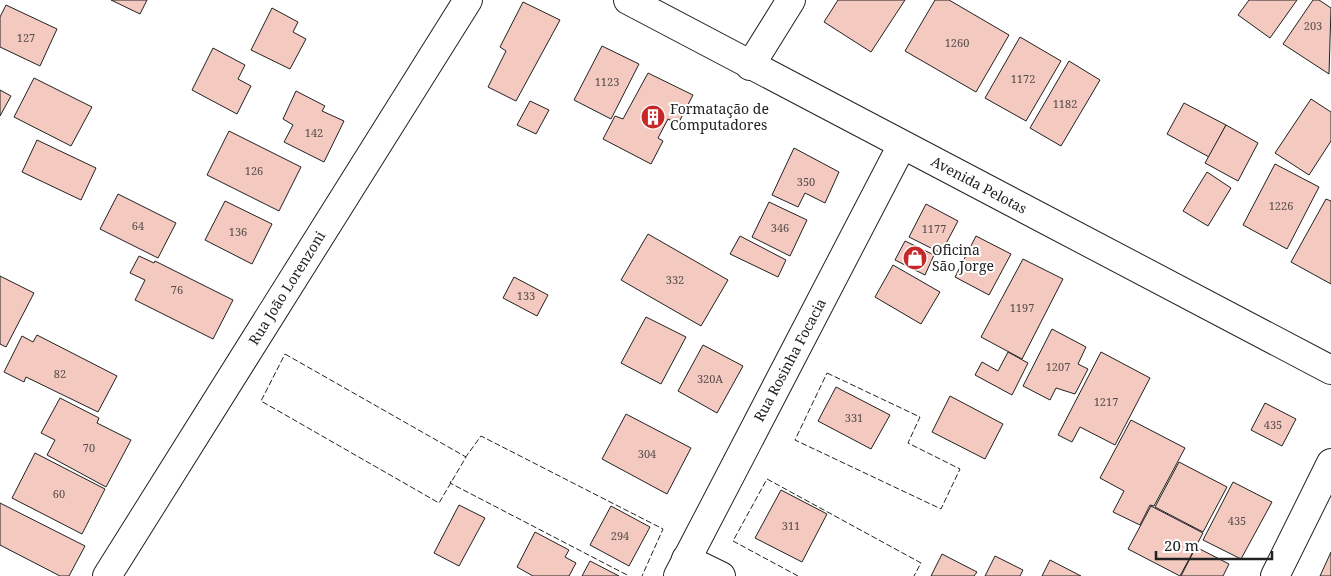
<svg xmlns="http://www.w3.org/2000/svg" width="1331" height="576" viewBox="0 0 1331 576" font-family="'Noto Serif',serif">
	<rect width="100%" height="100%" fill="#fff"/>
	<g fill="#f3c9c0" stroke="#222">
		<polygon points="111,0 147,0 140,14"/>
		<polygon points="838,0 905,0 871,52 824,22"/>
		<polygon points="935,0 949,0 1009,35 976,92 905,51"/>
		<polygon points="1249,0 1297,0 1270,38 1238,15"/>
		<polygon points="1313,0 1319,0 1331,8 1329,74 1283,44"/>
		<polygon points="523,2 560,20 516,101 488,87 506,51 500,47"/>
		<polygon points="6,5 57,29 40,66 0,47 0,17"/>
		<polygon points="272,8 298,22 293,32 306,39 290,69 251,50"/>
		<polygon points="1020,37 1061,61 1026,121 985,98"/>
		<polygon points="602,46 639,64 611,119 574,100"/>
		<polygon points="213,48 245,65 238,79 251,86 237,114 192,90"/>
		<polygon points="1069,61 1100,80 1061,146 1030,128"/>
		<polygon points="648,73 693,95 678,124 668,119 658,138 663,141 651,164 603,139 615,116 623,119"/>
		<polygon points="34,78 92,107 71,146 14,117"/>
		<polygon points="0,90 11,96 0,116"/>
		<polygon points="296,91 325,106 322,111 344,121 324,162 284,142 293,125 283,119"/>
		<polygon points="1311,99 1331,112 1331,141 1309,175 1275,153"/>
		<polygon points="530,101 549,110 536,134 517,125"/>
		<polygon points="1184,103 1226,125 1209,157 1167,134"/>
		<polygon points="1226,125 1258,143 1238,181 1205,163"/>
		<polygon points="229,131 301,167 279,211 207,175"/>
		<polygon points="37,140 96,168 81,200 22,172"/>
		<polygon points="794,148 839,172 825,203 805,193 798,207 772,195"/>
		<polygon points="1275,164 1319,187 1287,249 1243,225"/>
		<polygon points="1207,172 1231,188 1208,226 1183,211"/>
		<polygon points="118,194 176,223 158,258 100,229"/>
		<polygon points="1326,199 1331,201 1331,284 1291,262"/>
		<polygon points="225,201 272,224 252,264 205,240"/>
		<polygon points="769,202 807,220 790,256 752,237"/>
		<polygon points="926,204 958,221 941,253 909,237"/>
		<polygon points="648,234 728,280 701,326 621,280"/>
		<polygon points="740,236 786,260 778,277 730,254"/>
		<polygon points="976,236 1011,254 989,295 955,277"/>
		<polygon points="905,241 934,255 925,275 895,260"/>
		<polygon points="139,256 154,263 155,261 233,300 213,339 135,300 145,280 130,273"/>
		<polygon points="1023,259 1063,279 1022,359 981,337"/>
		<polygon points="893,265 940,292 921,324 875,297"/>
		<polygon points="0,276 34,293 6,347 0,344"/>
		<polygon points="514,277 548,295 537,316 503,298"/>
		<polygon points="646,317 686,337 661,384 621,363"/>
		<polygon points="1052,329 1086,347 1078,364 1088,369 1075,394 1056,388 1050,400 1023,386"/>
		<polygon points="37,335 117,376 98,412 26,377 24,382 4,372 22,336 33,342"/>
		<polygon points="703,345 743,366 717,413 678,391"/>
		<polygon points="1008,352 1028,363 1012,395 975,375 982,362 998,371"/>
		<polygon points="1101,352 1150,378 1115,445 1080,427 1072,442 1058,435"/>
		<polygon points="836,387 890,415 871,449 818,421"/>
		<polygon points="950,396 1003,424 985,459 932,432"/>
		<polygon points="60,398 99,418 97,423 131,440 106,487 47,455 55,440 41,433"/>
		<polygon points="1265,403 1296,419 1282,446 1251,430"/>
		<polygon points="626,414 691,448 667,494 602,459"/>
		<polygon points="1131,420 1185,448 1154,506 1150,505 1140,525 1113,512 1124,491 1100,478"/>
		<polygon points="35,453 105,489 82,534 12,498"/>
		<polygon points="1179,462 1227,487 1203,532 1155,507"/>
		<polygon points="1233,482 1272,502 1241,559 1203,540"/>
		<polygon points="781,490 827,514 802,562 755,538"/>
		<polygon points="0,503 85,546 69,576 60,576 0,545"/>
		<polygon points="459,505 485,518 459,566 434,553"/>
		<polygon points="611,506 650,527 629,566 590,545"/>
		<polygon points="1151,506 1203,533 1180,576 1128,549"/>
		<polygon points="535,532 569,550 565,557 576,563 569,576 533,576 517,567"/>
		<polygon points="1196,547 1229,564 1223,576 1181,576"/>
		<polygon points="1331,552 1331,576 1320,576"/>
		<polygon points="942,554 977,572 974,576 931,576"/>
		<polygon points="995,556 1023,570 1020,576 985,576"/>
		<polygon points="1050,560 1081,576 1042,576"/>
		<polygon points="590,561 619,576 582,576"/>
	</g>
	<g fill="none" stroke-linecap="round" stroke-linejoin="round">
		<defs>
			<g id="minor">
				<polyline points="750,66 791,0"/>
				<polyline points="686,559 721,576"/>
				<polyline points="107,576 468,0"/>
				<polyline points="678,576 902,145"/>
				<polyline points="1275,576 1331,463"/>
			</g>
			<polyline id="tertiary" points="628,0 1331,370"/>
		</defs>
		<use href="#minor" stroke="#222" stroke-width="30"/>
		<use href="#tertiary" stroke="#222" stroke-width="30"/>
		<use href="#minor" stroke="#fff" stroke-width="28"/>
		<use href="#tertiary" stroke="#fff" stroke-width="28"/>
		<g stroke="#222" stroke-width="1" stroke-dasharray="6 2.5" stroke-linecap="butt">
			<polygon points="285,354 466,457 439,503 261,401"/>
			<polygon points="827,373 920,417 908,443 960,469 941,509 795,440"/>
			<polyline points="465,458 481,436 663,529 642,576"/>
			<polyline points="451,481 450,483 629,576"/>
			<polyline points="798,576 733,541 767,479 921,563 914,576"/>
		</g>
	</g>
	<defs>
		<symbol id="building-disc" viewBox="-11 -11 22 22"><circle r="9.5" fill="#c62828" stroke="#fff"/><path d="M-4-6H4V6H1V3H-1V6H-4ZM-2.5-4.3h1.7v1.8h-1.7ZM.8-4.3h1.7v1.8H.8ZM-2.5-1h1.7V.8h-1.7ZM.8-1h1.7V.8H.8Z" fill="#fff"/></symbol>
		<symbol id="shop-disc" viewBox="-11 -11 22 22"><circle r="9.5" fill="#c62828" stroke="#fff"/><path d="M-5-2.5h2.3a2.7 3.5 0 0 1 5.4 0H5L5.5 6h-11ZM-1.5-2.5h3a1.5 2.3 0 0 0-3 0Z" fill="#fff"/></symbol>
	</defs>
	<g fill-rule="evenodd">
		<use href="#building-disc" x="639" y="103" width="28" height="28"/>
		<use href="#shop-disc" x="901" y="244" width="28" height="28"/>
	</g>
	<g text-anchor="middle" stroke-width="4" stroke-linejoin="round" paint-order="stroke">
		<g font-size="11" fill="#564c4a">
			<text x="1313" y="30">203</text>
			<text x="26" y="42">127</text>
			<text x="957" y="47">1260</text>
			<text x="1023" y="83">1172</text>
			<text x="607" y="86">1123</text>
			<text x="1065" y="108">1182</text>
			<text x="314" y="137">142</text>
			<text x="254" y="175">126</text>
			<text x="806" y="186">350</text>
			<text x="1281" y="210">1226</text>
			<text x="138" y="230">64</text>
			<text x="780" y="232">346</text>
			<text x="934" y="233">1177</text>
			<text x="238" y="236">136</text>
			<text x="675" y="284">332</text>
			<text x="177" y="294">76</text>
			<text x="526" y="300">133</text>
			<text x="1022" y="312">1197</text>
			<text x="1058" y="371">1207</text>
			<text x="60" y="378">82</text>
			<text x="710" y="383">320A</text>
			<text x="1106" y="406">1217</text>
			<text x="854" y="422">331</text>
			<text x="1273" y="429">435</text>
			<text x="89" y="452">70</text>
			<text x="647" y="458">304</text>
			<text x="59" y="498">60</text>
			<text x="1237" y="525">435</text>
			<text x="791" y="530">311</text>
			<text x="620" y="540">294</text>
		</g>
		<g font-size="14" fill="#222" stroke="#fff" text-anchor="start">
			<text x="670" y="114">Formatação de<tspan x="670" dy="16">Computadores</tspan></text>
			<text x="932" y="255">Oficina<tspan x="932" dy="16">São Jorge</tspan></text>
		</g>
		<g font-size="14" fill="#222" stroke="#fff">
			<text transform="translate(979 185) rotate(28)" y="5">Avenida Pelotas</text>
			<text transform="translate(287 288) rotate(-58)" y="5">Rua João Lorenzoni</text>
			<text transform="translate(790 360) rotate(-62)" y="5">Rua Rosinha Focacia</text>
		</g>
	</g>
	<path d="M1156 551v8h116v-8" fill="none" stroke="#222222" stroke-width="2.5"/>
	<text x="1164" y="551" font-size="15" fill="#222222" stroke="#ffffff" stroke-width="4" paint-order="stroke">20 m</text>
</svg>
